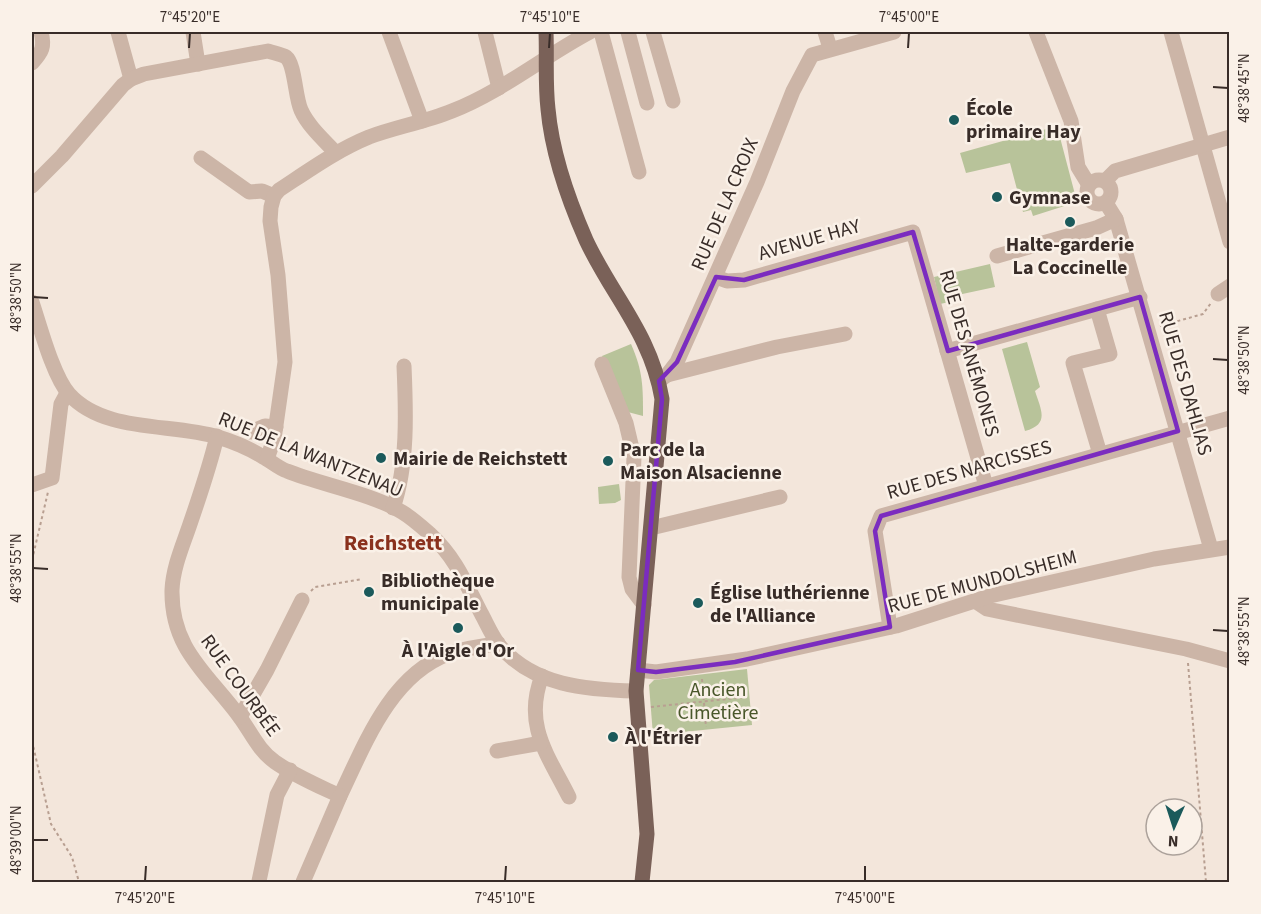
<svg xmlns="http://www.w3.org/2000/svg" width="1261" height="914" viewBox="0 0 1261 914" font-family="'Source Sans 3',sans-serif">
	<rect width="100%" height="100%" fill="#f3e6db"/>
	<g fill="#b8c39a">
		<polygon points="1057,126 1077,202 1033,216 1031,210 1023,212 1010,163 966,173 960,153"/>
		<polygon points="990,264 995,287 953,296 954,301 940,304 934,277"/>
		<path d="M1027,342l13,45 -5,4c6,19 15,33 -10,40l-23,-82z"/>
		<path d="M631,344c12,27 12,43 12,72l-19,-5 -22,-55z"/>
		<polygon points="619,484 621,500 615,503 599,504 598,487"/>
		<polygon points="747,669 752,725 653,735 649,685 654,680"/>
	</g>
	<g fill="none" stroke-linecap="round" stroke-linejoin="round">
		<g stroke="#b89f91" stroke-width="2" stroke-dasharray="3 3" stroke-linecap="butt">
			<polyline points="1160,326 1203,314 1211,303"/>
			<polyline points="32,560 48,492"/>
			<polyline points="311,591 315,587 362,579"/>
			<polyline points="1188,663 1206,882"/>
			<polyline points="702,679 706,727"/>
			<polyline points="651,707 746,697"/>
			<polyline points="32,741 51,824 72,857 79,882"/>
		</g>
		<g stroke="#ccb5a7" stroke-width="15">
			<polyline points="118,32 131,79"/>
			<polyline points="193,32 198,64"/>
			<polyline points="389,32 422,121"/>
			<polyline points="485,32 499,88"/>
			<polyline points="601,32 639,172"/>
			<polyline points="628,32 647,103"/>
			<polyline points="653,32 673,101"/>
			<polyline points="825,32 830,48"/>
			<polyline points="1036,32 1071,121 1078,167 1089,185"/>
			<polyline points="1171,32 1230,242"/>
			<path d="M32,63c10,-11 13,-16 9,-31"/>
			<polyline points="201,158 249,192 262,191 274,196"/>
			<circle cx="1099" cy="192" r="12"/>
			<polyline points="1105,181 1115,171 1230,137"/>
			<path d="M32,186l30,-30 61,-71 8,-6 13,-5 124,-23c5,2 13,3 18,6 9,7 9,40 15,53 7,16 23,30 35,43"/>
			<polyline points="1106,203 1116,219 1211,549"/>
			<polyline points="997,256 1096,228 1116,219"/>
			<polyline points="716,277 727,281 744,280 913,232 986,486"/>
			<polyline points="1218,294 1230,286"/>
			<path d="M32,302c8,24 21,74 37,92 35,39 102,29 149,43 16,5 31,11 45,20 8,4 15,11 24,14 35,14 83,22 115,41 10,6 20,15 28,22 26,24 36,50 51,79 6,11 11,23 18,32 34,41 88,45 137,46"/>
			<polyline points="1097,309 1110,354 1073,363 1100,454"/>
			<polyline points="947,351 1140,297"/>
			<polyline points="602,364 626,423 634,457 629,577 632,589 644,605"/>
			<polyline points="667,375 777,347 845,334"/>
			<polyline points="659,381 667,375 677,362 757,182 793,91 812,55 894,32"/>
			<polyline points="251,432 265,426 276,427"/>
			<path d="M217,436c-7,30 -17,59 -27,88 -7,21 -17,43 -18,66 -1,59 35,83 67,126 12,16 19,34 36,46 20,14 44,24 65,34 25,-52 50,-120 108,-142 16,-6 34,-7 50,-11"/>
			<path d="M267,459l7,-20 11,-77 -7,-87 -8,-54 1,-14 3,-11 5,-6c29,-19 58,-40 90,-53 27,-10 56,-15 83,-26 49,-19 91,-54 138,-79"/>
			<polyline points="32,485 52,478 61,404 67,393"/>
			<path d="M393,508c15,-43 13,-97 11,-142"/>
			<polyline points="651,528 780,497"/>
			<polyline points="975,601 987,609 1186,649 1230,661"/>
			<polyline points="890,627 875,531 881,516 1230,418"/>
			<polyline points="638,670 656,672 747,659 896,626 990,596 1154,559 1230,547"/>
			<path d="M542,676c-19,49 6,79 27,121"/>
			<polyline points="240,717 267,670 302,600"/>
			<polyline points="497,751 541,743"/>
			<polyline points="259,881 277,795 290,770"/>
			<polyline points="303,882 340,796"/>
		</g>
		<path stroke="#7a6158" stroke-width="15" d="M546,32c1,25 -1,51 2,77 4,45 20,90 38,131 26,56 65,94 76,159l-26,292 11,143 -5,48"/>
	</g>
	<path fill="none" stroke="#7b2cbf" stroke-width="4.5" stroke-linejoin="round" d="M913,232l35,119 192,-54 38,134 -297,85 -6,15 15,96 -155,35 -79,10 -18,-2 24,-271 -3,-18 18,-19 39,-85 28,3z"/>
	<path fill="none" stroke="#382c28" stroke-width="2" d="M189,48l1,-15M549,48l1,-15M908,48l1,-15M1213,87l15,1M33,297l15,1M1213,359l15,1M33,568l15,1M1213,630l15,1M33,840h15M145,881l1,-15M505,881l1,-15M865,881v-15"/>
	<g fill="#1b5a5b" stroke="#faf1e8" stroke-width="2">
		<circle cx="954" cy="120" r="6"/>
		<circle cx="997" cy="197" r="6"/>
		<circle cx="1070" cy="222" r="6"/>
		<circle cx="381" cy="458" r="6"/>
		<circle cx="608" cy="461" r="6"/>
		<circle cx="369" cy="592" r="6"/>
		<circle cx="698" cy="603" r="6"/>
		<circle cx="458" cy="628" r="6"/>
		<circle cx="613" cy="737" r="6"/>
	</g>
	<g text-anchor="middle" stroke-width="5" stroke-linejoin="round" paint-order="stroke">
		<g font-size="20" font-weight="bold" fill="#382c28" stroke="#faf1e8" text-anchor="start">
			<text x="966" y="115">École<tspan x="966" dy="23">primaire Hay</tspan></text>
			<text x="1009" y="204">Gymnase</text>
			<text x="1070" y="251" text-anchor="middle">Halte-garderie<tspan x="1070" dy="23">La Coccinelle</tspan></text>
			<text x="620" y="456">Parc de la<tspan x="620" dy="23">Maison Alsacienne</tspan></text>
			<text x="393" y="465">Mairie de Reichstett</text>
			<text x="381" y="587">Bibliothèque<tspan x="381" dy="23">municipale</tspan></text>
			<text x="710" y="599">Église luthérienne<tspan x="710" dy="23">de l'Alliance</tspan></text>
			<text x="458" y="657" text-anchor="middle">À l'Aigle d'Or</text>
			<text x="625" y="744">À l'Étrier</text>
		</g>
		<g font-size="20" fill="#382c28" stroke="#faf1e8">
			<text transform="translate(724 204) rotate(-67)" y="7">RUE DE LA CROIX</text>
			<text transform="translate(809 239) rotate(-16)" y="7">AVENUE HAY</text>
			<text transform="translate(970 353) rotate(74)" y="7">RUE DES ANÉMONES</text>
			<text transform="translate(1186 383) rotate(74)" y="7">RUE DES DAHLIAS</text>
			<text transform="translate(311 454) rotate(22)" y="7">RUE DE LA WANTZENAU</text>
			<text transform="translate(969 469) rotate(-16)" y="7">RUE DES NARCISSES</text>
			<text transform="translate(982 581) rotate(-15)" y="7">RUE DE MUNDOLSHEIM</text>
			<text transform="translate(241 685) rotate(54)" y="7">RUE COURBÉE</text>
		</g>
		<g font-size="20" fill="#49572a" stroke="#faf1e8">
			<text x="718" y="696">Ancien<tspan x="718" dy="23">Cimetière</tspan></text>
		</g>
		<g font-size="22" font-weight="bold" fill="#8a311d" stroke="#faf1e8">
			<text x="393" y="550">Reichstett</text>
		</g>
	</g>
	<rect width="1261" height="914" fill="none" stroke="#faf1e8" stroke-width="66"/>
	<g transform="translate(1174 827) rotate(183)"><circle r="28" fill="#faf1e8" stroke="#aca29b" stroke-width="1.5"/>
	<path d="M0-4.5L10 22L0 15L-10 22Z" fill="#1b5a5b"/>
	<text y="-9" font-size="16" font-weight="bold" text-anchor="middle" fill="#382c28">N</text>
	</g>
	<rect x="33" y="33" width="1195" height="848" fill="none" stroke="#382c28" stroke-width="2"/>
	<g font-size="15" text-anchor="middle" fill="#382c28">
		<text x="190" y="22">7°45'20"E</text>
		<text x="550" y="22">7°45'10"E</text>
		<text x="909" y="22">7°45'00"E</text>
		<text transform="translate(1244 88) rotate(-90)" y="5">48°38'45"N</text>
		<text transform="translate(16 297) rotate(-90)" y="5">48°38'50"N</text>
		<text transform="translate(1244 360) rotate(-90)" y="5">48°38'50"N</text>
		<text transform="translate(16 568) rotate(-90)" y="5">48°38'55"N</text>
		<text transform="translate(1244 631) rotate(-90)" y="5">48°38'55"N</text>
		<text transform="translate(16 840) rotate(-90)" y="5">48°39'00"N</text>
		<text x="145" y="903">7°45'20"E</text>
		<text x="505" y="903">7°45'10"E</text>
		<text x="865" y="903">7°45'00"E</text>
	</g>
</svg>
